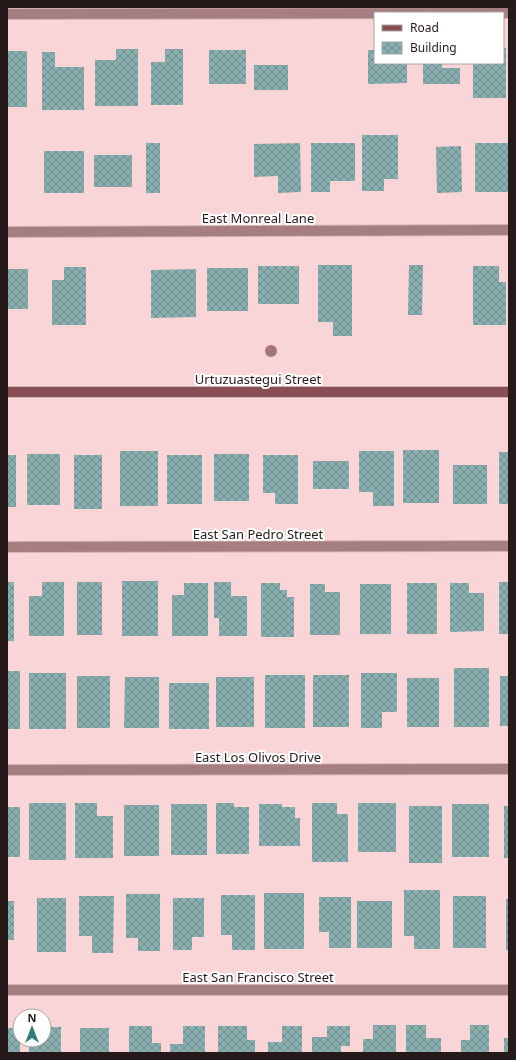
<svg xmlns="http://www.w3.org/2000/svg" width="516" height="1060" viewBox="0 0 516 1060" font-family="'Noto Sans',sans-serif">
	<defs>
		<pattern id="building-cross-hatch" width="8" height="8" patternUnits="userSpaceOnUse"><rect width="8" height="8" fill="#89aeaf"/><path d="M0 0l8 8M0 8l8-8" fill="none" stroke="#708d8e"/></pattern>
	</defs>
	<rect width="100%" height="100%" fill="#f9d5d7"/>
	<g fill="url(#building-cross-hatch)">
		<polygon points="503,48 506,48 506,98 473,98 473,63 503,63"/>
		<polygon points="116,49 138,49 138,106 95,106 95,60 116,60"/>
		<polygon points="165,49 183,49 183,105 151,105 151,62 165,62"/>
		<rect x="209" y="50" width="37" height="34"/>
		<polygon points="368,50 375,50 375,63 407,63 407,83 368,84"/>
		<rect x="7" y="51" width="20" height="56"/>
		<polygon points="42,52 55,52 55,67 84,67 84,110 42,110"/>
		<polygon points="423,63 442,63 442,68 460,68 460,84 423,84"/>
		<rect x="254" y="65" width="34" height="25"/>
		<polygon points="362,135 398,135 398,179 384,179 384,191 362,191"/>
		<rect x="146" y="143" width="14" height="50"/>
		<polygon points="300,143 301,192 278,193 278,176 254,177 254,144"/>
		<polygon points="311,143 355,143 355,181 330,181 330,192 311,192"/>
		<rect x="475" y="143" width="33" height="49"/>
		<polygon points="461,146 462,192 437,193 436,147"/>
		<rect x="44" y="151" width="40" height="42"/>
		<rect x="94" y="155" width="38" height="32"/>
		<polygon points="318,265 352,265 352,336 333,336 333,322 318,322"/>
		<polygon points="409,265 423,265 422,315 408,315"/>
		<rect x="258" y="266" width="41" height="38"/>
		<polygon points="473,266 499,266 499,282 506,282 506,325 473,325"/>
		<polygon points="64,267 86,267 86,325 52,325 52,280 64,280"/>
		<rect x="207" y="268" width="41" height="43"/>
		<rect x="7" y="269" width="21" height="40"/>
		<polygon points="196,269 196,317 151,318 151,270"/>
		<rect x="403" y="450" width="36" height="53"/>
		<rect x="120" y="451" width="38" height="55"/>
		<polygon points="359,451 394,451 394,506 373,506 373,492 359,492"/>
		<rect x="499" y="452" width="10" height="52"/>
		<rect x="27" y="454" width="33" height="51"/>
		<rect x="214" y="454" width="35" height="47"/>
		<rect x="7" y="455" width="9" height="52"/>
		<rect x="74" y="455" width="28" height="54"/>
		<rect x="167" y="455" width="35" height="49"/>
		<polygon points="263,455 298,455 298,504 275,504 275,493 263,493"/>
		<rect x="313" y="461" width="36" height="28"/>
		<rect x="453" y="465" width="34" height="39"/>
		<rect x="122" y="581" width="36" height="55"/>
		<rect x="7" y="582" width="7" height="59"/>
		<polygon points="42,582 64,582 64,636 29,636 29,596 42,596"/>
		<rect x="77" y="582" width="25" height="53"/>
		<polygon points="214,582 231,582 231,596 247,596 247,636 219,636 219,618 214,618"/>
		<rect x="499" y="582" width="10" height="52"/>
		<polygon points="184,583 208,583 208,636 172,636 172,595 184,595"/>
		<polygon points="261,583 280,583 280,590 287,590 287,597 294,597 294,637 261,637"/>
		<rect x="407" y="583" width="30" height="51"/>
		<polygon points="450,583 469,583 469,593 484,593 484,631 450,632"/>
		<polygon points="310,584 325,584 325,592 340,592 340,635 310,635"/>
		<rect x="360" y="584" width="31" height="50"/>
		<rect x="454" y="668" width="35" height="59"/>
		<rect x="7" y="671" width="13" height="58"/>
		<rect x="29" y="673" width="37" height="56"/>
		<polygon points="361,673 397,673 397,712 382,712 382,728 361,728"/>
		<rect x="265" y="675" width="40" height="53"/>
		<rect x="313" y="675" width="36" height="52"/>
		<rect x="77" y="676" width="33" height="52"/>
		<rect x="500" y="676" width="9" height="50"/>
		<polygon points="125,677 159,677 159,728 124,728"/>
		<rect x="216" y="677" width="38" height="50"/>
		<rect x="407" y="678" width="32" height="49"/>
		<rect x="169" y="683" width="40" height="46"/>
		<rect x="29" y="803" width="37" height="57"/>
		<polygon points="75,803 97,803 97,816 113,816 113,858 75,858"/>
		<polygon points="216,803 234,803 234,807 249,807 249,854 216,854"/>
		<polygon points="312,803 337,803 337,814 348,814 348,862 312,862"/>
		<rect x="358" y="803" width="38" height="49"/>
		<rect x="171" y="804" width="36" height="51"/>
		<polygon points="259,804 282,804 282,807 295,807 295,818 300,818 300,846 259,846"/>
		<rect x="452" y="804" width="37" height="53"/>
		<rect x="124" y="805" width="35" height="51"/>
		<rect x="409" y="806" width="33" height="57"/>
		<rect x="504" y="806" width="5" height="52"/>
		<rect x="7" y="807" width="13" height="50"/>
		<polygon points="404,890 440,890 440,949 414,949 414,936 404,936"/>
		<rect x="264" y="893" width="40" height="56"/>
		<polygon points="126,894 160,894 160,951 138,951 138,938 126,938"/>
		<polygon points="221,895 255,895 255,950 232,950 232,935 221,935"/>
		<polygon points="79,896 114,896 113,953 92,953 92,936 79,936"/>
		<rect x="453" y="896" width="33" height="52"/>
		<polygon points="319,897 351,897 351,948 329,948 329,932 319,932"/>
		<rect x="37" y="898" width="29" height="54"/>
		<polygon points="173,898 204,898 204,937 192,937 192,950 173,950"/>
		<rect x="506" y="899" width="3" height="51"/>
		<rect x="7" y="901" width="7" height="39"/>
		<rect x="357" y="901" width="35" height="47"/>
		<polygon points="373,1025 396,1025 396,1053 363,1053 363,1039 373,1039"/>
		<polygon points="406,1025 426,1025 426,1038 441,1038 441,1053 406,1053"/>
		<polygon points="470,1025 489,1025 489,1053 461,1053 461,1040 470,1040"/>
		<polygon points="129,1026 152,1026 152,1043 161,1043 161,1053 129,1053"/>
		<polygon points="183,1026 205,1026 205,1053 170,1053 170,1044 183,1044"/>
		<polygon points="218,1026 247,1026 247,1040 255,1040 255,1053 218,1053"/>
		<polygon points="282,1026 302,1026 302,1053 268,1053 268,1042 282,1042"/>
		<polygon points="327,1026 350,1026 350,1046 341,1046 341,1053 312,1053 312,1037 327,1037"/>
		<polygon points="44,1027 61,1027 61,1053 29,1053 29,1040 44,1040"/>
		<rect x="7" y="1028" width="13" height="25"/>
		<rect x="80" y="1028" width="29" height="25"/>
		<rect x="504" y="1038" width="5" height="15"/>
	</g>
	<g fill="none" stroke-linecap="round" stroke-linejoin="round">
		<defs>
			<g id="minor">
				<polyline points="7,14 509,13"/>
				<polyline points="7,232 509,230"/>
				<polyline points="7,547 509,546"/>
				<polyline points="7,770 509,769"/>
				<polyline points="7,990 509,990"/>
			</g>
			<polyline id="secondary" points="7,392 509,392"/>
		</defs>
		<use href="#minor" stroke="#d3b3b5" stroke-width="12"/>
		<use href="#secondary" stroke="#d3b3b5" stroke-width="12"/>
		<use href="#minor" stroke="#a77e80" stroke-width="10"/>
		<use href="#secondary" stroke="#894e53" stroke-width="10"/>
	</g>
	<circle fill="#a47479" cx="271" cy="351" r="6"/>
	<g text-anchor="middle" stroke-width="4" stroke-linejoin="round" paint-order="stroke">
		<g font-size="13" fill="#25191a" stroke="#fff">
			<text x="258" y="223">East Monreal Lane</text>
			<text x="258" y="384">Urtuzuastegui Street</text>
			<text x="258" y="539">East San Pedro Street</text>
			<text x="258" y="762">East Los Olivos Drive</text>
			<text x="258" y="982">East San Francisco Street</text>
		</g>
	</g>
	<rect width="516" height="1060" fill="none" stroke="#25191a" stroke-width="16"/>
	<rect x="374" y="12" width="130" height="52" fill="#ffffff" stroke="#a8a3a3"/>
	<rect x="382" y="25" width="20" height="6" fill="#894e53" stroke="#a8a3a3"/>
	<text x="410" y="32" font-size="12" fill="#25191a">Road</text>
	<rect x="382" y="42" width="20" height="12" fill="url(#building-cross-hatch)" stroke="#a8a3a3"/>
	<text x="410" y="52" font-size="12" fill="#25191a">Building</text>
	<g transform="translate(32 1028)"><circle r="19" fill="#ffffff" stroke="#a8a3a3"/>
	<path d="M0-3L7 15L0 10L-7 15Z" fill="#337d7f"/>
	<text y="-6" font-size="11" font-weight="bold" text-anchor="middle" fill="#25191a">N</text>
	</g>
</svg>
